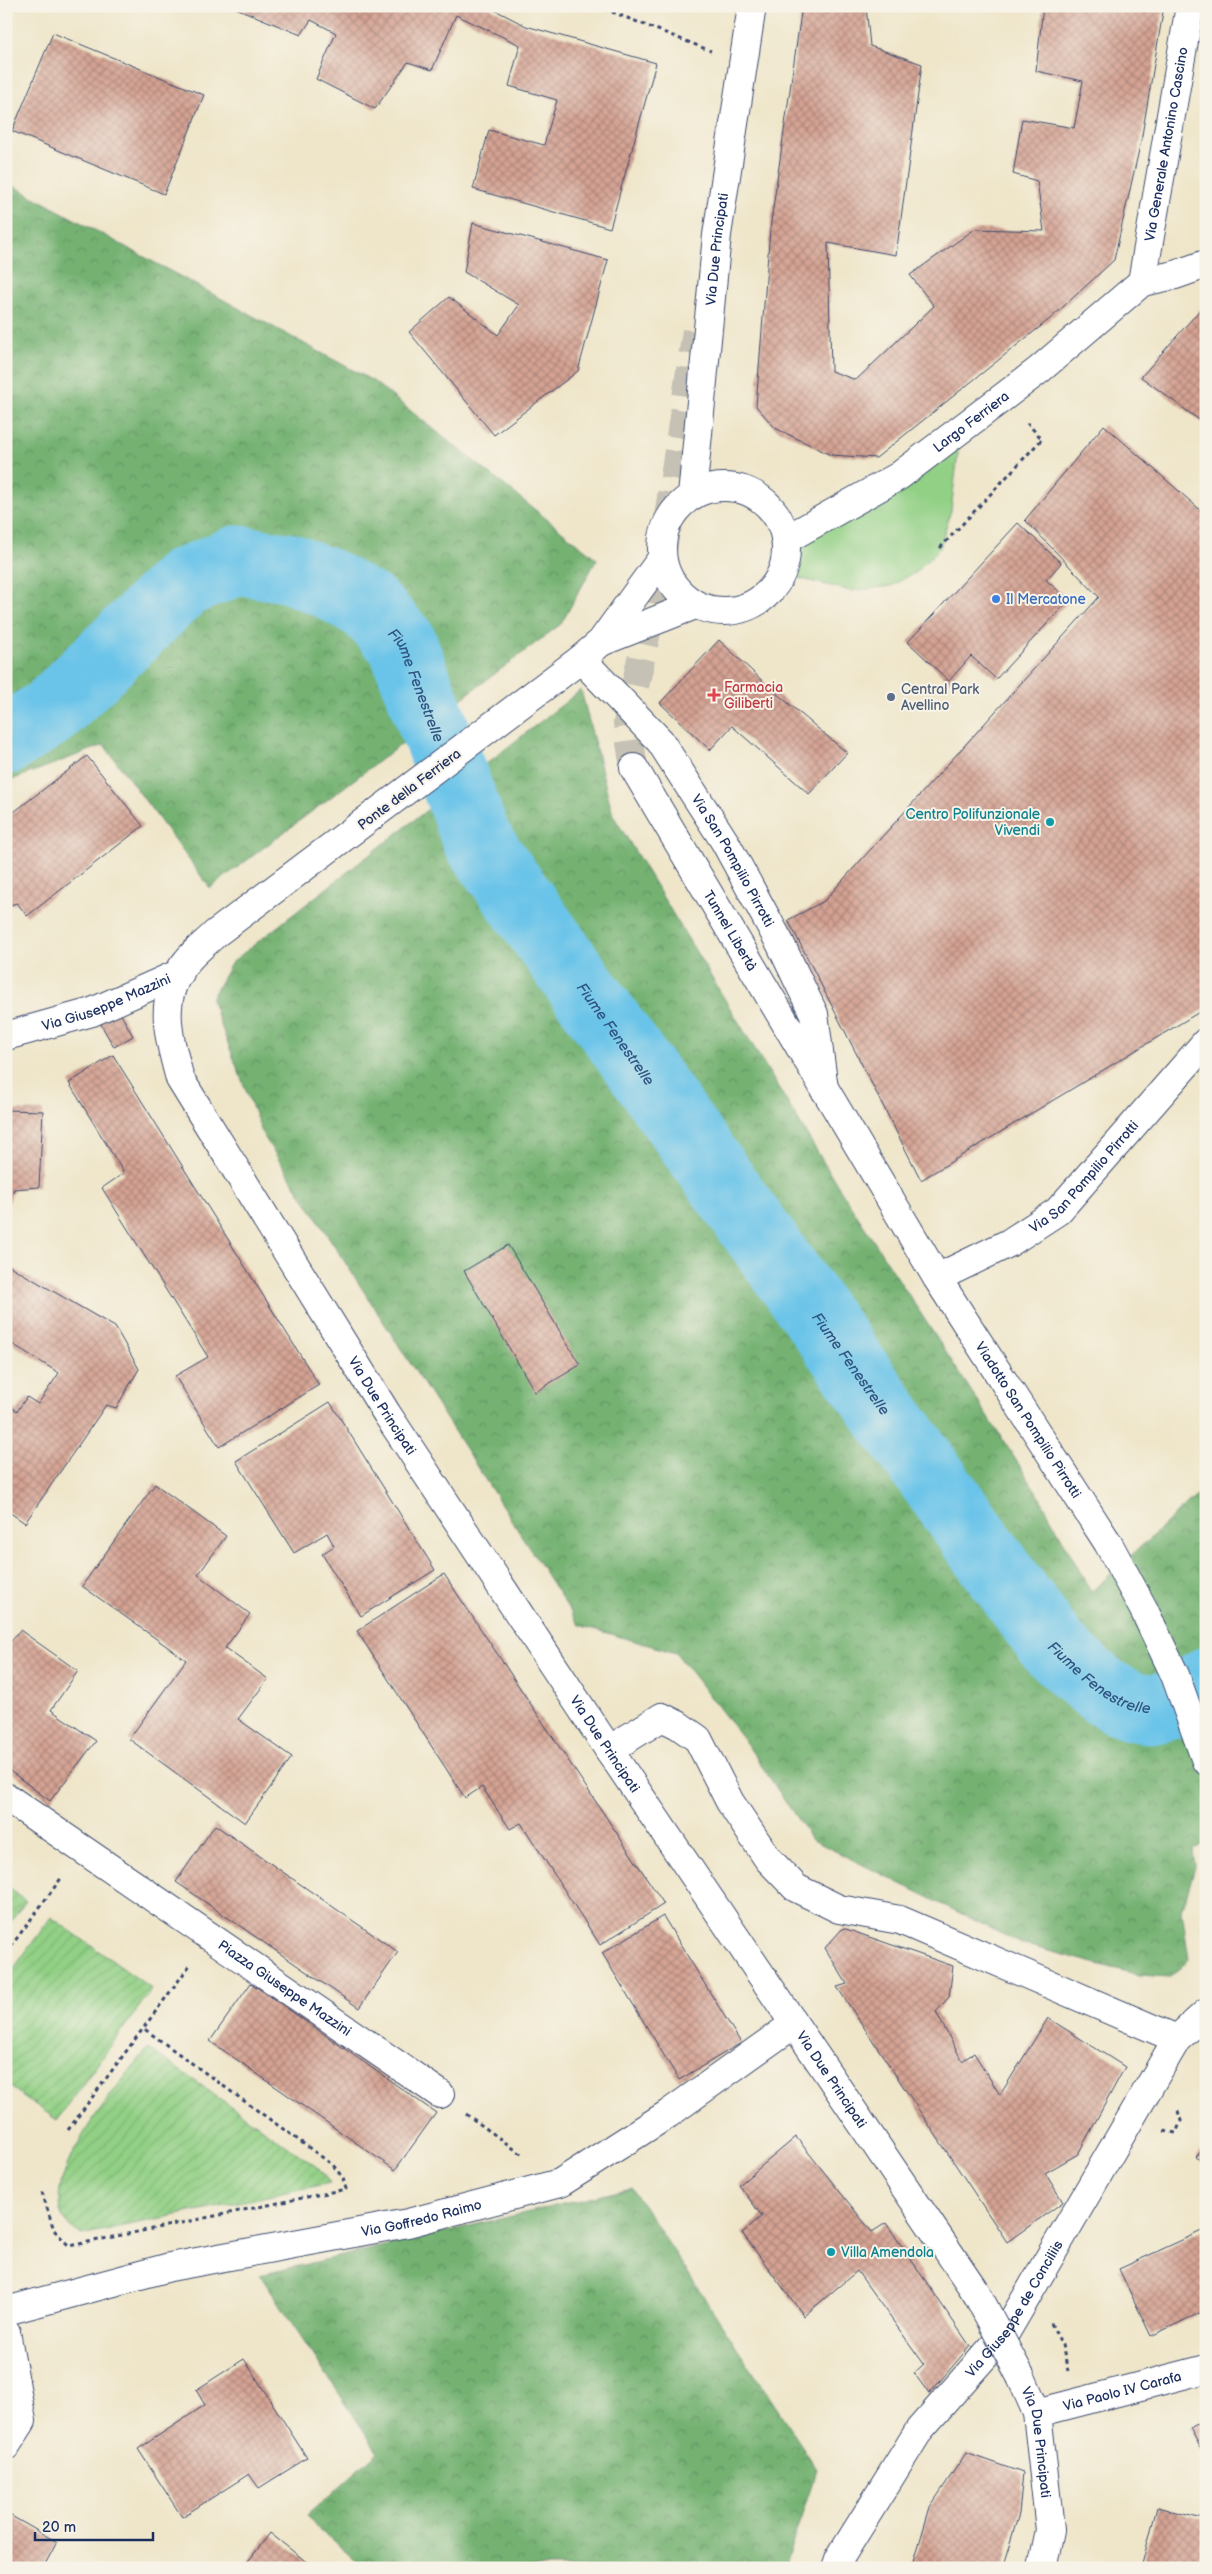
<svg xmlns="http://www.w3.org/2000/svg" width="1212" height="2574" viewBox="0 0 1212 2574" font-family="'Balsamiq Sans',sans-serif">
	<defs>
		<pattern id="forest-crowns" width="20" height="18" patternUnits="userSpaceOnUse" patternTransform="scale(1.25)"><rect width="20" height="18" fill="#75b272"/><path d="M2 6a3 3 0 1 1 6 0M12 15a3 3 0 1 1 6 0" fill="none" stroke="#5f9161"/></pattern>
		<pattern id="garden-furrows" width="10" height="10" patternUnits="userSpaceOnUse" patternTransform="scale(1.25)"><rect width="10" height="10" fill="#92d085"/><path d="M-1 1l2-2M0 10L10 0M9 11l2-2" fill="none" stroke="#7db375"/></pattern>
		<pattern id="building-cross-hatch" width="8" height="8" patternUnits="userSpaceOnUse" patternTransform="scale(1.25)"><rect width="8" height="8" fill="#d5a393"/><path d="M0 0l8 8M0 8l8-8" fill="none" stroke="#ac857b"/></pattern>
	</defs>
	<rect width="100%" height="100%" fill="#f7f3e8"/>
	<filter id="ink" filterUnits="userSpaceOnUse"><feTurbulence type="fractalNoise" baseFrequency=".02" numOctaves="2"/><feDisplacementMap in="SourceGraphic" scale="10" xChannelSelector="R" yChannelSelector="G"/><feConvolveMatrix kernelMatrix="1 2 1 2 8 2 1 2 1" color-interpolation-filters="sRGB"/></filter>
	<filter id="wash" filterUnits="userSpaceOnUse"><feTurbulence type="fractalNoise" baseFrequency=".0096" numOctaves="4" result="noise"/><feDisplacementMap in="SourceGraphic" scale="20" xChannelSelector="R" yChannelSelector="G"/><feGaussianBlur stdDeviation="1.12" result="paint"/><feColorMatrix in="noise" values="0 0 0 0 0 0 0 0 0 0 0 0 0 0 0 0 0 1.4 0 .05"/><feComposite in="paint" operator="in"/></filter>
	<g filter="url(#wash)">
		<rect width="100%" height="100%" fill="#efe6ca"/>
		<polygon fill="#92d085" stroke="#568072" points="961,429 951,510 940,548 916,572 891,586 851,591 782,574 787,553"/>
		<g fill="url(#forest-crowns)" stroke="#487068">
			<polygon points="6,182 373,381 597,559 561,624 210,888 104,745 6,782"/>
			<polygon points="581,690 613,815 838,1186 1038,1494 1091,1592 1206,1487 1206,1842 1193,1850 1195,1867 1182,1911 1189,1960 1169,1977 1139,1975 1022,1944 811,1839 744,1740 676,1653 579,1625 263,1135 211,999 232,962"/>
			<polygon points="632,2188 817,2469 784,2568 364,2568 306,2517 378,2452 260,2275"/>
		</g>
		<g fill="url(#garden-furrows)" stroke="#568072">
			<polygon points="6,1886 26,1901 6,1928"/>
			<polygon points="51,1917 152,1989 57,2120 6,2084 6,1979"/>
			<path d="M148,2048l169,119 13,16 -249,52c-4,-4 -11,-8 -15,-12 -32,-45 56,-141 82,-175z"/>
		</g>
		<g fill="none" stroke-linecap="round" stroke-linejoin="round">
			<path stroke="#6bc4e9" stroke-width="70" id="s1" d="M6,740l44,-28 133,-129 55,-23 51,8 40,16 40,23 33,36 75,197 576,807c48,45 91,92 153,35"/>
		</g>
		<g id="blocks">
			<g fill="url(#building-cross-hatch)">
				<polygon points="231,6 487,6 526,26 656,63 610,228 473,189 489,130 544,145 557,100 509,86 520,45 456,15 432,70 408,62 375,109 316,79 336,33 311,20 301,35"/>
				<polygon points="661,6 676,6 674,12"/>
				<polygon points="802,6 866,6 870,46 922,64 896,255 828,243 831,371 856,380 934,306 910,275 975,229 1044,231 1037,181 1013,174 1022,119 1074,128 1083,81 1036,71 1043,6 1164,6 1141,141 1114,260 1051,318 876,458 831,455 775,428 756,406 770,229"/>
				<polygon points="53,33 204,95 164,194 12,131"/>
				<polygon points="473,223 608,260 578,371 494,435 409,332 449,297 498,335 519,305 464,272"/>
				<polygon points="1206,303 1206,425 1141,377"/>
				<polygon points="1104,425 1206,515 1206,1008 921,1180 788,920 824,901 1099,597 1025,520"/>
				<polygon points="1018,523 1061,563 1046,580 1069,600 996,679 971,656 949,681 908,642"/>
				<polygon points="719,640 769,687 847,753 809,794 732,726 710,750 660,703"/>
				<polygon points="87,756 143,826 27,916 17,903 6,906 6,818"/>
				<polygon points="119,1011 133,1036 114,1047 99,1021"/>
				<polygon points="113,1055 319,1385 219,1447 175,1376 208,1357 102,1188 124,1173 69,1083"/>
				<polygon points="6,1110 43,1111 39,1187 14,1189 6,1209"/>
				<polygon points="508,1245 580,1365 535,1392 464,1271"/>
				<polygon points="6,1264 115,1327 139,1369 116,1408 106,1405 25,1523 6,1510 6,1403 17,1411 27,1397 38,1404 59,1373 6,1340"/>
				<polygon points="330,1402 435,1570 361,1616 322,1554 334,1546 327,1533 294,1553 236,1461"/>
				<polygon points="155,1484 226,1536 198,1575 250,1614 225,1648 268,1679 238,1719 292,1757 245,1823 129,1739 186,1660 82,1586"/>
				<polygon points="444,1574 664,1904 600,1945 521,1823 510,1829 482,1787 465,1798 357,1631"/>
				<polygon points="20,1630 78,1671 51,1710 96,1741 50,1801 6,1768 6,1647"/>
				<polygon points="215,1825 398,1952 359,2008 176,1882"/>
				<polygon points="663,1916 741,2043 679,2080 602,1953"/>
				<polygon points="843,1928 953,1966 949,1997 936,2012 962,2061 974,2053 1000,2095 1048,2018 1125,2067 1078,2154 1045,2173 1063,2202 1007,2242 837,1987 847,1984 825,1948"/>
				<polygon points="251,1983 436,2113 395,2170 210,2041"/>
				<polygon points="796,2137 872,2232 886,2223 970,2346 929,2394 914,2373 924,2364 857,2271 804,2316 742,2233 762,2216 739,2185"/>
				<polygon points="1206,2145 1206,2164 1196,2157"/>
				<polygon points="1206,2229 1206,2310 1151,2336 1119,2269"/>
				<polygon points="244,2359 307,2458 259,2488 249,2474 182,2517 138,2449 205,2405 196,2390"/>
				<polygon points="1206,2419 1206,2458 1190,2428"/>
				<polygon points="966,2453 1023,2473 1019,2514 1002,2568 912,2568 930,2507"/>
				<polygon points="1157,2507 1206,2520 1206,2568 1141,2568"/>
				<polygon points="6,2513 57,2542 43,2568 6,2568"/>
				<polygon points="270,2533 314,2568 243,2568"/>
			</g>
		</g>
	</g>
	<g filter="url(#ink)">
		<use href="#blocks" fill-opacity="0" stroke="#3b4a6e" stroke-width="1"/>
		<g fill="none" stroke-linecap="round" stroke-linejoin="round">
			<polyline stroke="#c5c1b4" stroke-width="28" stroke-dasharray="28 14" stroke-linecap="butt" points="634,768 627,723 659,577 696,331"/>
			<defs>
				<g id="street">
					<path id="s2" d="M1142,282l48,-276"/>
					<path id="s3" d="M692,496l25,-261 35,-229"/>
					<path id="s4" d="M785,540l114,-64 140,-106 103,-88 33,-7 31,-11"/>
					<path id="s5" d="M581,659l79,82 65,101 55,101 34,71 10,75"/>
					<path id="s6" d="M6,1036l86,-24 88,-39"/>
					<path id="s7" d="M937,1278l72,-35 49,-32 148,-169"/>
					<path id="s8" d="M6,1797l434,297"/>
					<path id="s9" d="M6,2311l164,-44 238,-44 152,-40 108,-69 126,-90"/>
					<polyline points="6,2332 22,2421 6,2446"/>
					<path id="s10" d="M1037,2413l169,-44"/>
				</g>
				<g id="secondary">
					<circle cx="724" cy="549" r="62"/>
					<path id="s11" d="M662,558l-61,84 -20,17 -366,275c-9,9 -20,17 -28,27 -31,37 -18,76 -7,118l207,335 222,336 368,544"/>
					<polyline points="601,642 695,605"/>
					<path id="s12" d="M634,768l303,510 171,265 36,67 31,65 31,86"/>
					<polyline points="609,1750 662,1717 678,1725 698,1739 730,1802 768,1859 796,1888 839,1909 900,1920 1177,2039"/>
					<path id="s13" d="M1021,2377l16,36 13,117 -8,38"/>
					<path id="s14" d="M836,2568l3,-9 81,-130 86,-97 171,-293 29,-26"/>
				</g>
			</defs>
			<use href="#street" stroke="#3b4a6e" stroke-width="30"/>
			<use href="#secondary" stroke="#3b4a6e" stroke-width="30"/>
			<g stroke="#3b4a6e" stroke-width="3" stroke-dasharray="4 4" stroke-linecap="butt">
				<polyline points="597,6 711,51"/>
				<polyline points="940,548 1042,439 1027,423"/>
				<polyline points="6,1953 62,1877"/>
				<polyline points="466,2114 524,2156"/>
				<polyline points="68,2130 190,1965"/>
				<polyline points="1164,2131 1176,2133 1181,2121 1178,2111 1176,2109"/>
				<polyline points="42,2192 54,2230 69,2246 346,2189 343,2178 333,2165 143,2028"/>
				<polyline points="1051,2323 1062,2345 1068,2371"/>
			</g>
			<use href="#street" stroke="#fff" stroke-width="28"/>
			<use href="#secondary" stroke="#fff" stroke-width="28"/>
			<defs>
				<polyline id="secondary-bridge" points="977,2294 1021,2377"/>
			</defs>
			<use href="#secondary-bridge" stroke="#3b4a6e" stroke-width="30" stroke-linecap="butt"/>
			<use href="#secondary-bridge" stroke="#fff" stroke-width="28"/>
		</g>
	</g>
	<circle fill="#3f7fe0" stroke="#f7f3e8" stroke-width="2" cx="996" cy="599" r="5"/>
	<path fill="#e0444e" stroke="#f7f3e8" stroke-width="2" d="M711.5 687.5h5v5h5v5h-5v5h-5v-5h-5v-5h5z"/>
	<circle fill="#5c6f8a" stroke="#f7f3e8" stroke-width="2" cx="891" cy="697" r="5"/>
	<g fill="#0f9aa8" stroke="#f7f3e8" stroke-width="2">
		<circle cx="1050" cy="822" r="5"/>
		<circle cx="831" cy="2252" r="5"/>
	</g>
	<g text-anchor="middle" stroke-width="4" stroke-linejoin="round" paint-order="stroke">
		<g font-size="14" fill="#1b2f5e" stroke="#f7f3e8">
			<text dy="5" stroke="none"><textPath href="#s2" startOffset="140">Via Generale Antonino Cascino</textPath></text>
			<text dy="5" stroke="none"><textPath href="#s3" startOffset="248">Via Due Principati</textPath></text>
			<text dy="5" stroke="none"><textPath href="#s4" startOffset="221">Largo Ferriera</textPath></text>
			<text transform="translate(409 789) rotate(-37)" y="5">Ponte della Ferriera</text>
			<text dy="5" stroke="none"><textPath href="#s5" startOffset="254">Via San Pompilio Pirrotti</textPath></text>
			<text dy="5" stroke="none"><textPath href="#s12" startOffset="189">Tunnel Libertà</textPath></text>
			<text dy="5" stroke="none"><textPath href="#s6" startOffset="106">Via Giuseppe Mazzini</textPath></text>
			<text dy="5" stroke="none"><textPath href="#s7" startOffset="181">Via San Pompilio Pirrotti</textPath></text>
			<text dy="5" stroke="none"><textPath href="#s11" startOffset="1135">Via Due Principati</textPath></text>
			<text dy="5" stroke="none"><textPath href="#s12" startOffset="762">Viadotto San Pompilio Pirrotti</textPath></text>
			<text dy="5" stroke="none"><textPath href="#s11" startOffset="1540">Via Due Principati</textPath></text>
			<text dy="5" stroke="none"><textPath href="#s8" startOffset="338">Piazza Giuseppe Mazzini</textPath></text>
			<text dy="5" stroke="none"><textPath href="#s11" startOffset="1945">Via Due Principati</textPath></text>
			<text dy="5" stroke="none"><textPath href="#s9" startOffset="426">Via Goffredo Raimo</textPath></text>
			<text dy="5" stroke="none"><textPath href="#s14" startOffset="316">Via Giuseppe de Conciliis</textPath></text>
			<text dy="5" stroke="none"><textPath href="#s10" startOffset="88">Via Paolo IV Carafa</textPath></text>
			<text dy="5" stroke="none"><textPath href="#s13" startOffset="68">Via Due Principati</textPath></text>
		</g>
		<g font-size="14" fill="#366cbe" stroke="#f7f3e8" text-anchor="start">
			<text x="1006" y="604">Il Mercatone</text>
		</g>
		<g font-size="14" fill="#be3a42" stroke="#f7f3e8" text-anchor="start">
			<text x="724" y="692">Farmacia<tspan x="724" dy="16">Giliberti</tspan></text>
		</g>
		<g font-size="14" fill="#4e5e75" stroke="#f7f3e8" text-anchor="start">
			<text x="901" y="694">Central Park<tspan x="901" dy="16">Avellino</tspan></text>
		</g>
		<g font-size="14" fill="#0d838f" stroke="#f7f3e8" text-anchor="end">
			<text x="1040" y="819">Centro Polifunzionale<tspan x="1040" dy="16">Vivendi</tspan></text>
			<text x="841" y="2257" text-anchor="start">Villa Amendola</text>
		</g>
		<g font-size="15" font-style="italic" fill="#2f5481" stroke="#f7f3e8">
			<text dy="5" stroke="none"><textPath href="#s1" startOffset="531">Fiume Fenestrelle</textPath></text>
			<text dy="5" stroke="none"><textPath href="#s1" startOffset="936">Fiume Fenestrelle</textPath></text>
			<text dy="5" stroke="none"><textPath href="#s1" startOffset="1341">Fiume Fenestrelle</textPath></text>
			<text dy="5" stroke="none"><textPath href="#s1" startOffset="1746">Fiume Fenestrelle</textPath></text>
		</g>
	</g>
	<rect width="1212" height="2574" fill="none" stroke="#f7f3e8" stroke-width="25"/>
	<path d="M35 2532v8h118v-8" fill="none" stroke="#1b2f5e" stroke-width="2.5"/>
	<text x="42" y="2532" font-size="15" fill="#1b2f5e" stroke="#f7f3e8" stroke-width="4" paint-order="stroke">20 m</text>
</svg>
